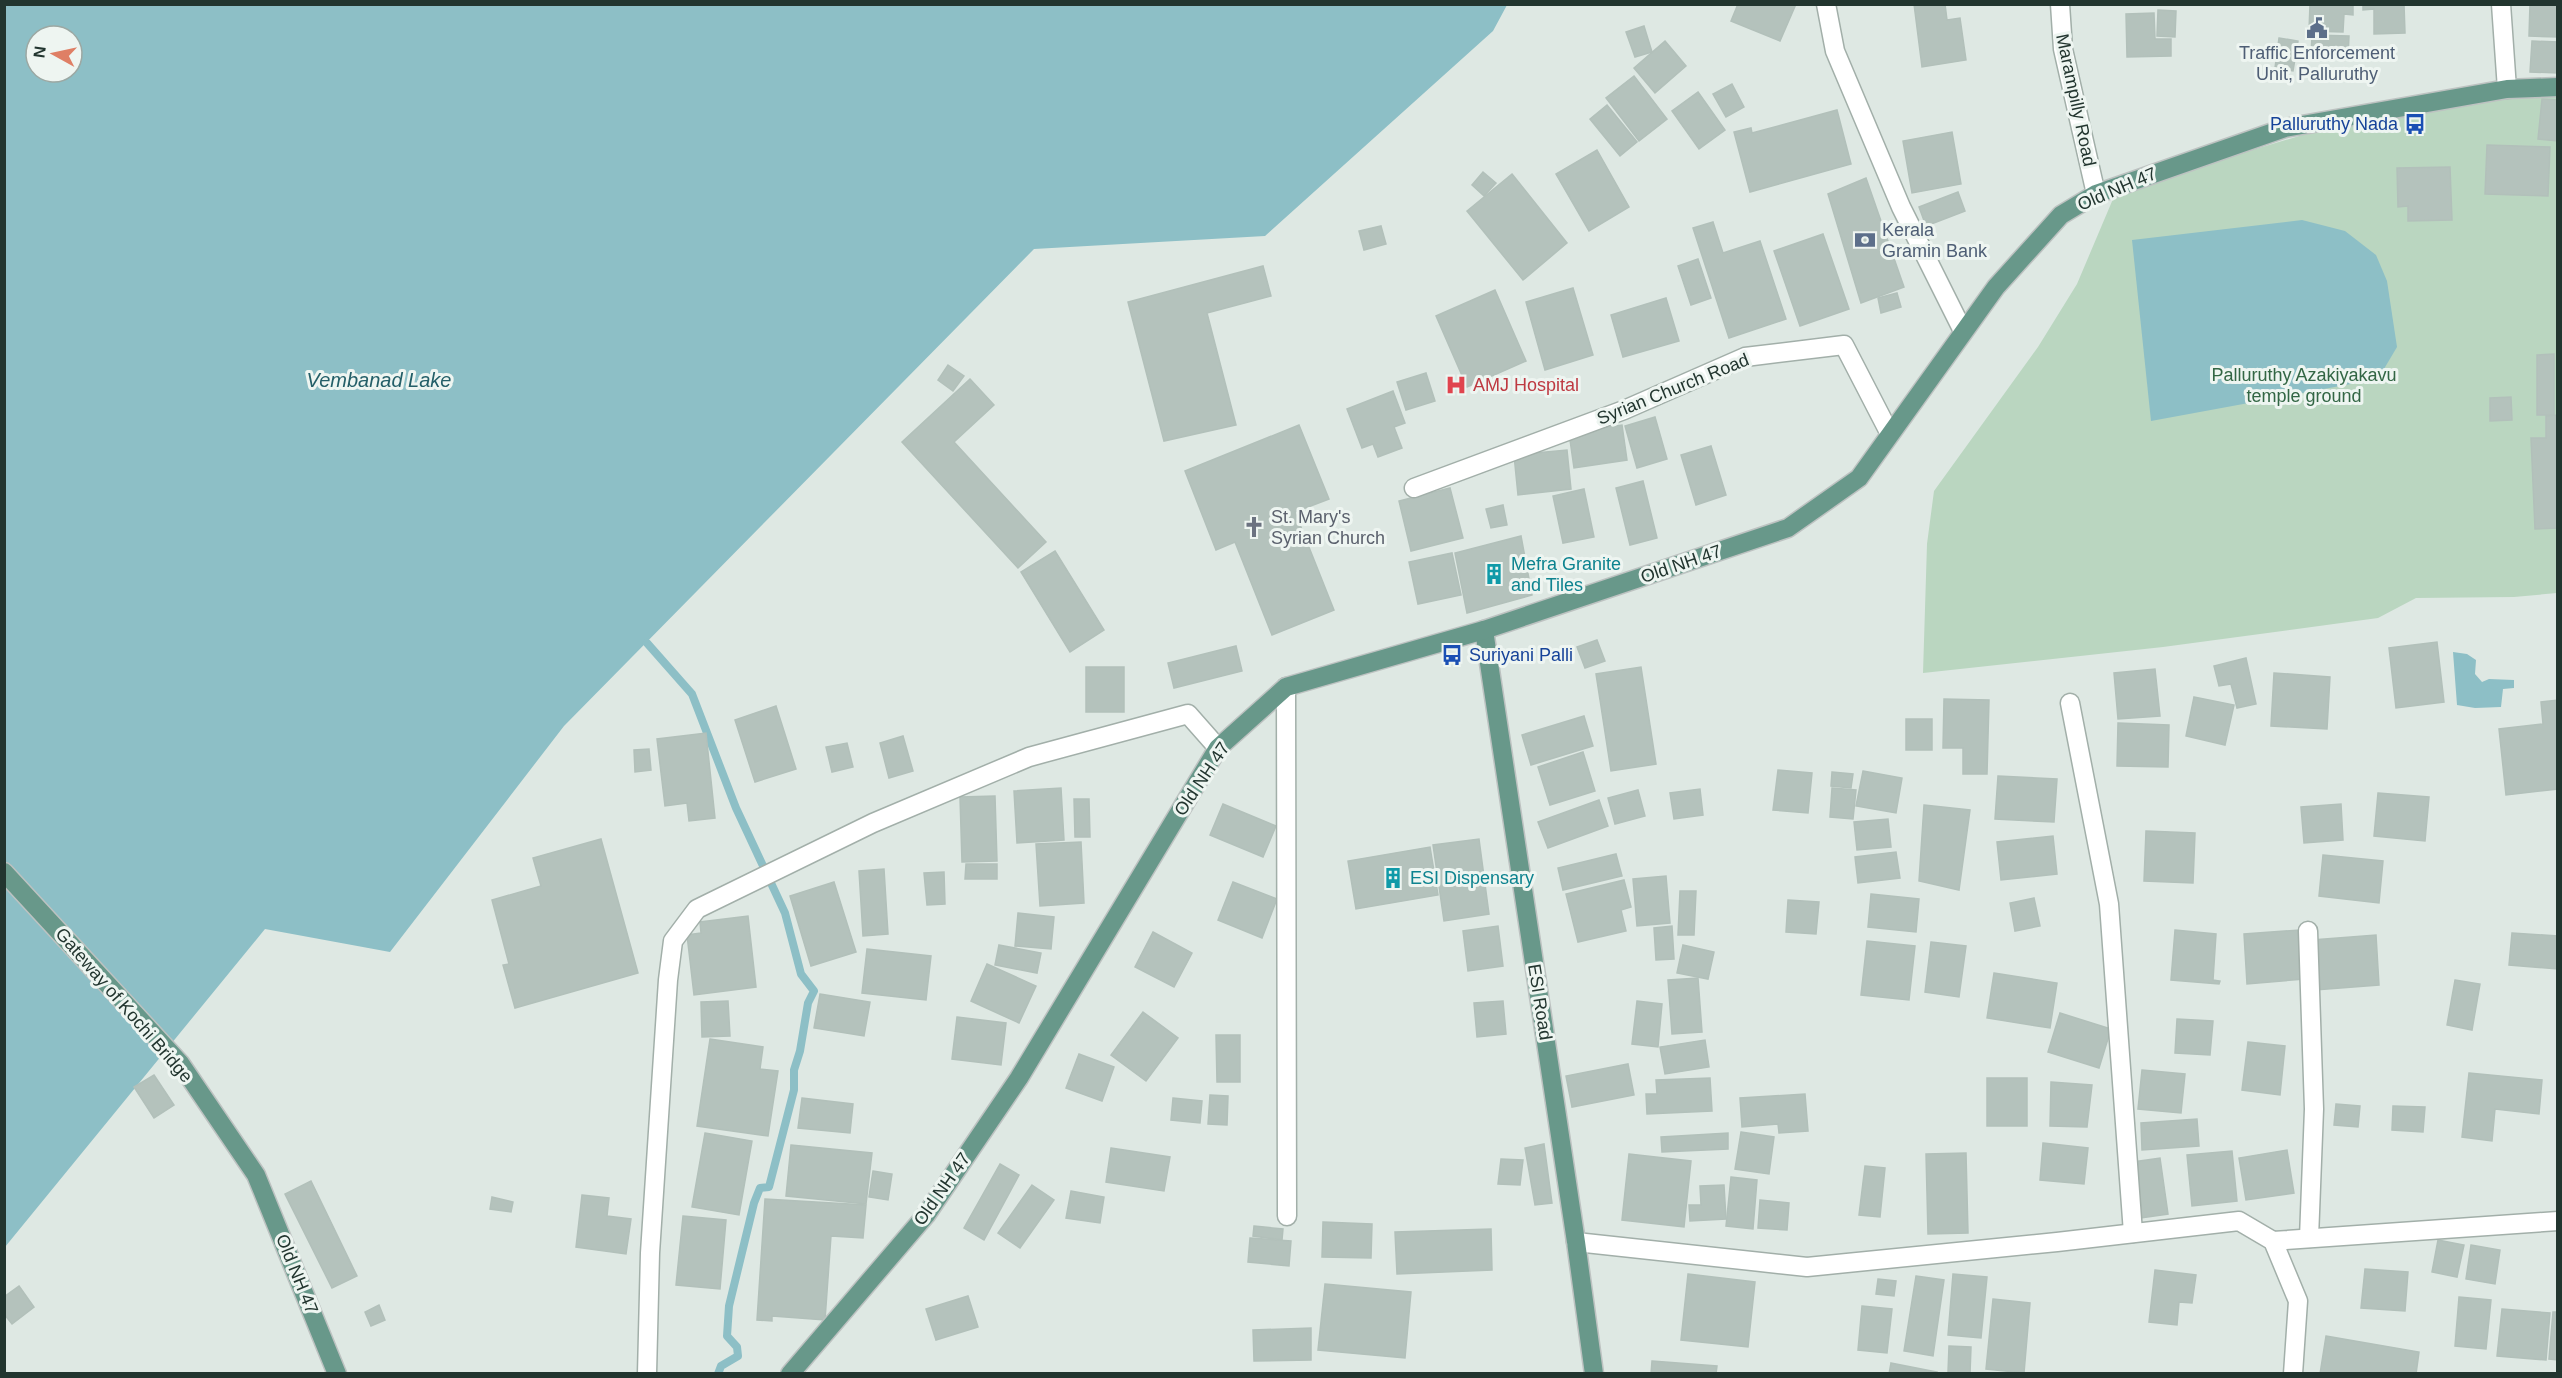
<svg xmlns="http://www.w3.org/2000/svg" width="2562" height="1378" viewBox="0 0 2562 1378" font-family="Arial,sans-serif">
	<rect width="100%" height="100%" fill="#dee8e3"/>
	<polygon fill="#bad6c0" points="2557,82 2557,593 2514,597 2416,598 2378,618 2163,647 1923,673 1927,544 1934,491 2038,347 2077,284 2113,199 2196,167 2319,130"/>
	<g fill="#8dbfc6" fill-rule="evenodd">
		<path d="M5,5h1502l-14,26 -228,205 -231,13 -470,477 -174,226 -125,-23 -260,318zM36,36h36v36h-36z"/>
		<polygon points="2302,220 2345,231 2376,255 2387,281 2397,347 2378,379 2151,421 2132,240"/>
		<polygon points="2453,652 2467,654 2476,660 2475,674 2482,682 2489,679 2514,680 2514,688 2503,689 2501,707 2475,708 2457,705"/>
	</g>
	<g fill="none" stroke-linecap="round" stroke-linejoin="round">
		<polyline stroke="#8dbfc6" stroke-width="8" points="647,643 692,694 736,808 785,913 801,974 814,991 808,1003 800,1051 794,1070 794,1090 769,1187 760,1188 754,1203 729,1306 727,1336 737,1347 738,1356 721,1366 718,1374"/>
	</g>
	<g fill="#b4c2bc" stroke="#b2c0ba" stroke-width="1.5">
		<polygon points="1738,4 1796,4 1780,41 1731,21"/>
		<polygon points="1914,4 1945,4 1947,20 1960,18 1966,60 1922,67"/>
		<polygon points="2310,4 2353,4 2353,15 2344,14 2343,32 2309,31"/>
		<polygon points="2363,4 2404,4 2405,33 2374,34 2374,9 2363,10"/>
		<polygon points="2530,4 2558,4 2558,37 2529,36"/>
		<polygon points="2158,10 2176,11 2175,37 2157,36"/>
		<polygon points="2154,13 2155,39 2171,39 2171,56 2127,57 2126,14"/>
		<polygon points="1644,26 1652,52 1635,57 1626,32"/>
		<polygon points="2312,35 2349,36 2348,58 2311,56"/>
		<polygon points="2279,38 2298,41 2293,71 2275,68"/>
		<polygon points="1665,41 1686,66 1655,93 1634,68"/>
		<polygon points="2532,41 2558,42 2558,73 2530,72"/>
		<polygon points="1634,76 1667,119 1639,141 1606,98"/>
		<polygon points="1732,84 1744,107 1726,117 1713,94"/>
		<polygon points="1698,92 1725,130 1699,149 1672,111"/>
		<polygon points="2542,99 2558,100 2558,141 2538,139"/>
		<polygon points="1607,105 1637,142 1620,156 1590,119"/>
		<polygon points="1837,110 1851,164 1750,192 1734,132 1751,128 1752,133"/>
		<polygon points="1952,132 1961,184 1912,193 1903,141"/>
		<polygon points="2487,145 2550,147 2548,196 2485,194"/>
		<polygon points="1597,150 1629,207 1589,231 1556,174"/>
		<polygon points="2450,167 2452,220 2408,221 2408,206 2398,207 2397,168"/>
		<polygon points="1483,172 1496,183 1484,196 1472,185"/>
		<polygon points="1512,174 1567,243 1523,280 1467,211"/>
		<polygon points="1866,178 1904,287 1861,303 1828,194"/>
		<polygon points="1958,192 1965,211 1926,226 1919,207"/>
		<polygon points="1713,222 1723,253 1760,241 1786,319 1729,338 1693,228"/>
		<polygon points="1381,226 1386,244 1364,250 1359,231"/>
		<polygon points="1823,234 1849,309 1800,326 1774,251"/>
		<polygon points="1698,259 1711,298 1691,305 1678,266"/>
		<polygon points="1263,266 1271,296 1207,313 1236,425 1164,441 1128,302"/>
		<polygon points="1573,288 1593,355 1545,370 1526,302"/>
		<polygon points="1495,290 1526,361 1467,387 1436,316"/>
		<polygon points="1897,293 1901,307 1881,313 1878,298"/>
		<polygon points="1666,298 1679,341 1623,357 1611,315"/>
		<polygon points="2554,354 2554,415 2537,415 2537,355"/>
		<polygon points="948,365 964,376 953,391 938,380"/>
		<polygon points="1426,373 1435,401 1406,410 1397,382"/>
		<polygon points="970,379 994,405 954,442 1046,542 1018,568 902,442"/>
		<polygon points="1393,391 1405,423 1394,427 1402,448 1378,457 1373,444 1362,448 1347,409"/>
		<polygon points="2511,397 2512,420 2490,421 2490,398"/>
		<polygon points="2558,415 2558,528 2535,529 2531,438 2546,438 2546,416"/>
		<polygon points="1655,417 1667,459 1637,468 1625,426"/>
		<polygon points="1299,425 1329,499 1295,512 1334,610 1272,635 1235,542 1216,550 1185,471"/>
		<polygon points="1622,425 1627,460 1574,468 1569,433"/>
		<polygon points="1711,446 1726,495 1696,505 1681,455"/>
		<polygon points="1567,450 1571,489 1518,495 1514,455"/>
		<polygon points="1643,481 1657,538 1630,545 1616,488"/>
		<polygon points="1450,488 1463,538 1411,551 1399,501"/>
		<polygon points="1584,489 1594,537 1563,543 1553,496"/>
		<polygon points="1503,505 1507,525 1491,528 1486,509"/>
		<polygon points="1521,536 1532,595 1467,613 1455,553"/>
		<polygon points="1055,551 1104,630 1070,652 1021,572"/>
		<polygon points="1452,553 1461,595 1418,604 1409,562"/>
		<polygon points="1597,640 1605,661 1585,668 1577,647"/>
		<polygon points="2437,642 2444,702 2396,708 2389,648"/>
		<polygon points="1236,646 1242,671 1174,688 1168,663"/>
		<polygon points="2246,658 2256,704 2237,708 2231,684 2219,686 2214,666"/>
		<rect x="1086" y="667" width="38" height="45"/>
		<polygon points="1641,667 1656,764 1611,771 1596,674"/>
		<polygon points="2155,669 2160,716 2118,719 2114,673"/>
		<polygon points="2274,673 2330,677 2327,729 2271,726"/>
		<polygon points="2194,697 2234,705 2225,745 2186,736"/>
		<polygon points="1944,699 1989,700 1987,774 1963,774 1963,748 1943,748"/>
		<polygon points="2558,700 2558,789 2506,795 2499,729 2543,724 2541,702"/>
		<polygon points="776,706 796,769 755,782 735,720"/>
		<polygon points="1584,716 1593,746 1531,765 1522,735"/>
		<rect x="1906" y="719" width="26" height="31"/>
		<polygon points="2118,723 2169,725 2168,767 2117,766"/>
		<polygon points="706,733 715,818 689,821 687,803 665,806 657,739"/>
		<polygon points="903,736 913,771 889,778 880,743"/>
		<polygon points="847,743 853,767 832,772 826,747"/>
		<polygon points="649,749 651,770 635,772 634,750"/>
		<polygon points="1583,752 1595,791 1550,805 1538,767"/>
		<polygon points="1778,770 1812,773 1808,813 1773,810"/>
		<polygon points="1863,771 1902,778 1896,813 1856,806"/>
		<polygon points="1832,772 1853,774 1851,788 1831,786"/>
		<polygon points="1998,776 2057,779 2054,822 1995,819"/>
		<polygon points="1061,788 1064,840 1017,843 1014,791"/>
		<polygon points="1832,788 1856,790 1853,819 1830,817"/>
		<polygon points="1700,789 1703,815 1674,819 1670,793"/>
		<polygon points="1638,790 1645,816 1615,824 1608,798"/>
		<polygon points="2378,793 2429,797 2425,841 2374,836"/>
		<polygon points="995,796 997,861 962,862 960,797"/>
		<polygon points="1074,799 1089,799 1090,837 1075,837"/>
		<polygon points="1599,800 1608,826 1548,848 1538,822"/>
		<polygon points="1223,804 1276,826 1263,857 1210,835"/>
		<polygon points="2341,804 2343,840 2304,843 2301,807"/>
		<polygon points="1924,805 1970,810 1959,890 1919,881"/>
		<polygon points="1888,819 1891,847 1857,850 1854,822"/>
		<polygon points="2146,831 2195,833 2193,883 2144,881"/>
		<polygon points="2053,836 2057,874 2001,880 1997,842"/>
		<polygon points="601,839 638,973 515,1008 503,965 509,964 492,900 541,886 533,858"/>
		<polygon points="1479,839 1489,914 1444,921 1433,845"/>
		<polygon points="1081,842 1084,903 1040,906 1036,844"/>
		<polygon points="1430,847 1438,895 1356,909 1348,861"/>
		<polygon points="1896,852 1900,878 1858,883 1855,857"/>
		<polygon points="1616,854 1622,876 1563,890 1558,868"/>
		<polygon points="2323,855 2383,861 2379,903 2319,896"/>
		<polygon points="966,864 997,864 997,879 965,879"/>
		<polygon points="884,869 888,934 863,936 859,871"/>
		<polygon points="944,872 945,904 927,905 924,873"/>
		<polygon points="1666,876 1670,923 1637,926 1633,879"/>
		<polygon points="1624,880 1631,907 1621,910 1626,931 1578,942 1566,894"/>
		<polygon points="834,882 856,952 811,966 790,896"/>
		<polygon points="1233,882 1277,899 1262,938 1218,920"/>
		<polygon points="1680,891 1696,891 1694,935 1678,935"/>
		<polygon points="1871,894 1919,899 1916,932 1868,927"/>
		<polygon points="2034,898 2040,926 2015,931 2010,903"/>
		<polygon points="1788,900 1819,902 1816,934 1786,932"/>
		<polygon points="1018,913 1054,917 1051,949 1015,946"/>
		<polygon points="748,916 756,987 694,995 687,935 701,933 700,922"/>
		<polygon points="1498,926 1503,966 1468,971 1463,931"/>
		<polygon points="1672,926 1674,959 1656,960 1654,928"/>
		<polygon points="2175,930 2216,934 2213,980 2220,981 2219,984 2171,980"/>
		<polygon points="2300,930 2304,979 2247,984 2244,934"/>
		<polygon points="1153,932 1192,953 1174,987 1135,967"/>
		<polygon points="2512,933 2558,936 2558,969 2509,965"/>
		<polygon points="2376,935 2379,985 2315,990 2312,940"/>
		<polygon points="1867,941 1915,946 1909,1000 1861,995"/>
		<polygon points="1931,942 1966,946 1959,997 1925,992"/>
		<polygon points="999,945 1041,953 1037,973 995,965"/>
		<polygon points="1683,945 1714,952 1708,979 1677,973"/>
		<polygon points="867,949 931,956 926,1000 862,993"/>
		<polygon points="987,964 1036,986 1019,1023 971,1001"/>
		<polygon points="1994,973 2057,983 2050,1028 1987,1018"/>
		<polygon points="1698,978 1702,1032 1672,1034 1668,980"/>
		<polygon points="2455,980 2480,984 2472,1030 2447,1025"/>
		<polygon points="820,994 870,1002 864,1036 814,1028"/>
		<polygon points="728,1001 730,1036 702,1037 701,1002"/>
		<polygon points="1503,1001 1506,1034 1477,1037 1474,1003"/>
		<polygon points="1637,1001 1662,1004 1658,1047 1632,1044"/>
		<polygon points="1143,1012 1178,1038 1146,1081 1111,1055"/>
		<polygon points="2060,1013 2111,1029 2099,1068 2048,1052"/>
		<polygon points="957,1017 1006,1023 1001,1065 952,1059"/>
		<polygon points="2177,1019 2213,1021 2210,1055 2175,1053"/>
		<polygon points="1216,1035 1240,1035 1240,1082 1217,1082"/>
		<polygon points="710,1039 763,1047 760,1069 778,1071 768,1136 697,1126"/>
		<polygon points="1705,1040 1709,1067 1665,1074 1660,1047"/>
		<polygon points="2248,1042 2285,1046 2280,1095 2242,1090"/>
		<polygon points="1079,1054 1114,1067 1102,1101 1066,1088"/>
		<polygon points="1628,1064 1634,1095 1572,1107 1566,1076"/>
		<polygon points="2142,1070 2185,1074 2181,1113 2138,1109"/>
		<polygon points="2469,1073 2542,1080 2539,1114 2495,1109 2492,1141 2462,1137"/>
		<polygon points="154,1075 174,1105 154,1118 134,1087"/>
		<polygon points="1710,1078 1712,1111 1647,1114 1646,1094 1657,1094 1656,1080"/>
		<rect x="1987" y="1078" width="40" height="48"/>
		<polygon points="2051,1082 2092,1085 2087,1127 2050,1126"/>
		<polygon points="1805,1094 1808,1131 1779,1133 1778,1124 1742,1127 1740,1098"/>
		<polygon points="1210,1095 1228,1096 1227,1125 1208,1124"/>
		<polygon points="802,1098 853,1104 850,1133 798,1128"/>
		<polygon points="1173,1098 1202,1101 1200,1123 1171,1120"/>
		<polygon points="2336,1104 2360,1106 2358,1127 2334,1125"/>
		<polygon points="2393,1106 2425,1107 2423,1132 2392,1130"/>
		<polygon points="2197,1119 2199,1146 2142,1150 2141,1123"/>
		<polygon points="1741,1132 1774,1137 1769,1174 1735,1169"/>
		<polygon points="705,1133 752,1141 739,1215 692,1207"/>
		<polygon points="1728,1133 1728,1149 1662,1152 1661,1137"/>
		<polygon points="2043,1143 2088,1148 2084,1184 2040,1180"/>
		<polygon points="1544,1144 1552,1203 1535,1205 1525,1148"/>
		<polygon points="791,1145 872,1153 866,1204 786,1196"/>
		<polygon points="1111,1148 1170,1157 1164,1191 1106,1182"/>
		<polygon points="2287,1150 2294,1193 2246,1200 2239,1158"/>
		<polygon points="2232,1151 2237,1201 2192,1206 2187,1155"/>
		<polygon points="1966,1153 1968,1233 1928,1234 1926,1154"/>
		<polygon points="1629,1154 1691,1161 1684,1227 1622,1220"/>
		<polygon points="2160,1158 2168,1214 2141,1218 2133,1162"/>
		<polygon points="1501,1159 1523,1160 1520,1185 1498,1184"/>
		<polygon points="1000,1164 1019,1175 984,1240 964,1228"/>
		<polygon points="1865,1166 1885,1168 1880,1217 1859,1215"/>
		<polygon points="873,1171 892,1174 888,1200 869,1197"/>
		<polygon points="1731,1177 1757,1180 1753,1229 1726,1226"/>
		<polygon points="311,1181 357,1276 332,1288 285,1194"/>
		<polygon points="1032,1185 1054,1200 1020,1248 998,1233"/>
		<polygon points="1724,1185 1726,1219 1690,1221 1689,1205 1701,1205 1700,1186"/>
		<polygon points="1071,1191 1104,1197 1100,1223 1066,1218"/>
		<polygon points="582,1195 609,1198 607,1216 631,1219 626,1254 576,1247"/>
		<polygon points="492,1197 513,1202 511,1212 490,1209"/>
		<polygon points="765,1199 866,1205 863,1238 831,1236 825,1320 772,1316 772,1321 757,1320"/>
		<polygon points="1760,1200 1789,1203 1787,1230 1758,1228"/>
		<polygon points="683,1216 726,1220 720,1289 676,1285"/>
		<polygon points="1323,1222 1372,1224 1371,1258 1322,1257"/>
		<polygon points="1254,1226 1283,1229 1282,1240 1253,1236"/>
		<polygon points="1491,1229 1492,1270 1397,1274 1395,1232"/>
		<polygon points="1250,1238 1291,1241 1289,1266 1248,1262"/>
		<polygon points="2438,1240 2464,1245 2457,1277 2432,1272"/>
		<polygon points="2471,1245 2500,1250 2495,1284 2466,1279"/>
		<polygon points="2365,1269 2408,1272 2405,1311 2361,1308"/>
		<polygon points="2155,1270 2196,1275 2192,1303 2179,1302 2177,1325 2149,1322"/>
		<polygon points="1688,1274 1755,1282 1748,1347 1681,1340"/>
		<polygon points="1953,1274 1987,1277 1981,1338 1948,1335"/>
		<polygon points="1916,1276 1944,1280 1933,1356 1904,1351"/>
		<polygon points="1878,1279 1896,1281 1894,1296 1876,1294"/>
		<polygon points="1325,1284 1411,1292 1405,1358 1318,1350"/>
		<polygon points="19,1286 34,1307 12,1324 4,1314 4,1297"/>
		<polygon points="968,1296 978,1327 936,1340 926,1309"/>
		<polygon points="2459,1297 2491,1300 2486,1349 2455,1346"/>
		<polygon points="1993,1299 2030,1303 2024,1373 1986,1369"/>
		<polygon points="379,1305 385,1320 371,1326 365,1312"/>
		<polygon points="1862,1306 1892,1309 1887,1353 1858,1350"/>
		<polygon points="2502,1309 2550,1313 2546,1360 2497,1356"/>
		<polygon points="2553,1312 2558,1312 2558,1360 2549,1359"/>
		<polygon points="1311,1328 1311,1360 1254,1361 1253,1330"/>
		<polygon points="2326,1336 2419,1352 2416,1374 2320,1374"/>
		<polygon points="1949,1346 1971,1347 1970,1374 1948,1372"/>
		<polygon points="1652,1361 1717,1366 1716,1374 1651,1374"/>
		<polygon points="1891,1363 1937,1372 1936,1374 1889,1374"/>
	</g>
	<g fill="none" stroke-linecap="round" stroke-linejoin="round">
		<defs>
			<g id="minor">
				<polyline points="1826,4 1835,51 1901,207 1963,331"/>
				<polyline points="2060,4 2063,49 2096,194"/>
				<polyline points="2501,4 2507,89"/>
				<polyline points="1414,488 1624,410 1745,357 1844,345 1890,434"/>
				<polyline points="1286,687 1287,1216"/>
				<polyline points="2070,703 2109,904 2133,1233"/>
				<polyline points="2308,931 2314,1109 2309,1238"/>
				<polyline points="2273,1241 2558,1221"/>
				<polyline points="1576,1242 1807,1267 2057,1242 2239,1221 2273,1241 2298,1301 2293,1374"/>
				<polyline points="647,1374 650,1253 668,980 673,941 697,909 873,823 1029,757 1188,714 1218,748"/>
			</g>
			<g id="major">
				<polyline points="1484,630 1576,1242 1594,1374"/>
				<polyline points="4,872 180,1063 256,1175 337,1374"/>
				<polyline points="790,1374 926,1215 1019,1078 1218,748 1286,687 1484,630 1788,528 1859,478 1996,287 2061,215 2096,194 2285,128 2507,89 2558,87"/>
			</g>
		</defs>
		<use href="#minor" stroke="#a2afa9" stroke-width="21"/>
		<use href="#major" stroke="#bdc2c1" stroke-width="21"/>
		<use href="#minor" stroke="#fff" stroke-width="18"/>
		<use href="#major" stroke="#68988a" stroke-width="18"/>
	</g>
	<defs>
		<symbol id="civic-bare" viewBox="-9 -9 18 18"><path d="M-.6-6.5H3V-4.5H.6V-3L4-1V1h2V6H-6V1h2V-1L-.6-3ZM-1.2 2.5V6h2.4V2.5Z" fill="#5c6f8a" stroke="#eef5f1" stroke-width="2.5" paint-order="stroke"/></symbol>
		<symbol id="bus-bare" viewBox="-9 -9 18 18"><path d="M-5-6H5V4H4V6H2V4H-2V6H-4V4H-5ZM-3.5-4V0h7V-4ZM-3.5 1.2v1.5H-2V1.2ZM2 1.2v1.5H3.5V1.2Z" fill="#1a4fb4" stroke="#eef5f1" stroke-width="2.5" paint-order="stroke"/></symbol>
		<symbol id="bank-bare" viewBox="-9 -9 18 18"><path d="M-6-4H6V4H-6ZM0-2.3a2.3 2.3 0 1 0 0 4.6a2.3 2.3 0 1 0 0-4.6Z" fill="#5c6f8a" stroke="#eef5f1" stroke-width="2.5" paint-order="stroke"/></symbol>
		<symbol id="hospital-bare" viewBox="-9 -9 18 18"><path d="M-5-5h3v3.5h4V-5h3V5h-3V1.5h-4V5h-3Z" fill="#e0444e" stroke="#eef5f1" stroke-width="2.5" paint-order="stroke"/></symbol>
		<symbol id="church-bare" viewBox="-9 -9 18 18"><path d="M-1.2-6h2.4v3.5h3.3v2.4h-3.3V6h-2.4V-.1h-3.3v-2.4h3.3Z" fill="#6b7280" stroke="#eef5f1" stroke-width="2.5" paint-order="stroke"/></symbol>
		<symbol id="building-bare" viewBox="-9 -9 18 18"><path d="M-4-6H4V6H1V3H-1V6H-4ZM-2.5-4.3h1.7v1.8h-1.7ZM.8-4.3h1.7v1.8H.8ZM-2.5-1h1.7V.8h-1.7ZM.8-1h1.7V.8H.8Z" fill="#0f9aa8" stroke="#eef5f1" stroke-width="2.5" paint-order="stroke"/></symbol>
	</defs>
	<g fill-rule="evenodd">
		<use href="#civic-bare" x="2302" y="13" width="30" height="30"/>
		<use href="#bus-bare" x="2400" y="109" width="30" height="30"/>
		<use href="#bank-bare" x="1850" y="225" width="30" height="30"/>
		<use href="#hospital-bare" x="1441" y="370" width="30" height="30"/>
		<use href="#church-bare" x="1239" y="512" width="30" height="30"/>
		<use href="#building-bare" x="1479" y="559" width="30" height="30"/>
		<use href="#bus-bare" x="1437" y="640" width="30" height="30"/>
		<use href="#building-bare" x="1378" y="863" width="30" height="30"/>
	</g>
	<g text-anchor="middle" stroke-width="6" stroke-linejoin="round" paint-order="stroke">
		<g font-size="18" fill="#4e5e75" stroke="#eef5f1">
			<text x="2317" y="59">Traffic Enforcement<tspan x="2317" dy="21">Unit, Palluruthy</tspan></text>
			<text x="1882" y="236" text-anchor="start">Kerala<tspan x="1882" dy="21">Gramin Bank</tspan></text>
		</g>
		<g font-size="18" fill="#22352f" stroke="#eef5f1">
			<text transform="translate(2076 100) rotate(78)" y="6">Marampilly Road</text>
			<text transform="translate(2117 189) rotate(-23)" y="6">Old NH 47</text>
			<text transform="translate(1673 389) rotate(-22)" y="6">Syrian Church Road</text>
			<text transform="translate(1681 564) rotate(-19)" y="6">Old NH 47</text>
			<text transform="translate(1202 779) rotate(-56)" y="6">Old NH 47</text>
			<text transform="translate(1540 1002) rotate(81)" y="6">ESI Road</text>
			<text transform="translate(124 1005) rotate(49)" y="6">Gateway of Kochi Bridge</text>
			<text transform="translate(942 1189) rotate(-55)" y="6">Old NH 47</text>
			<text transform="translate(297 1274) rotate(68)" y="6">Old NH 47</text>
		</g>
		<g font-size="18" fill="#164399" stroke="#eef5f1" text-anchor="end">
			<text x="2398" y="130">Palluruthy Nada</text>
			<text x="1469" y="661" text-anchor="start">Suriyani Palli</text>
		</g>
		<g font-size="18" fill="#326644" stroke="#eef5f1">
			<text x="2304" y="381">Palluruthy Azakiyakavu<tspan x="2304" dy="21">temple ground</tspan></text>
		</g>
		<g font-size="18" fill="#be3a42" stroke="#eef5f1" text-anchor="start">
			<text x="1473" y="391">AMJ Hospital</text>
		</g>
		<g font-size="18" fill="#5b616d" stroke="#eef5f1" text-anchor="start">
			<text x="1271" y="523">St. Mary's<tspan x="1271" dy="21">Syrian Church</tspan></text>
		</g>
		<g font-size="18" fill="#0d838f" stroke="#eef5f1" text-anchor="start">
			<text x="1511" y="570">Mefra Granite<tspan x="1511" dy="21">and Tiles</tspan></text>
			<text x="1410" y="884">ESI Dispensary</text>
		</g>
		<g font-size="20" font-style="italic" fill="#245f68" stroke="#eef5f1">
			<text x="379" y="387">Vembanad Lake</text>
		</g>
	</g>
	<rect width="2562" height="1378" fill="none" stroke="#22352f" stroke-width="12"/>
	<g transform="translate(54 54) rotate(278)"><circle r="28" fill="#eef5f1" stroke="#9ca8a3" stroke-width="1.5"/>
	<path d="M0-4.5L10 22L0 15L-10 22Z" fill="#df7f65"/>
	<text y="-9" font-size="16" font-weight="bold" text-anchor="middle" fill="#22352f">N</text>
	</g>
</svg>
